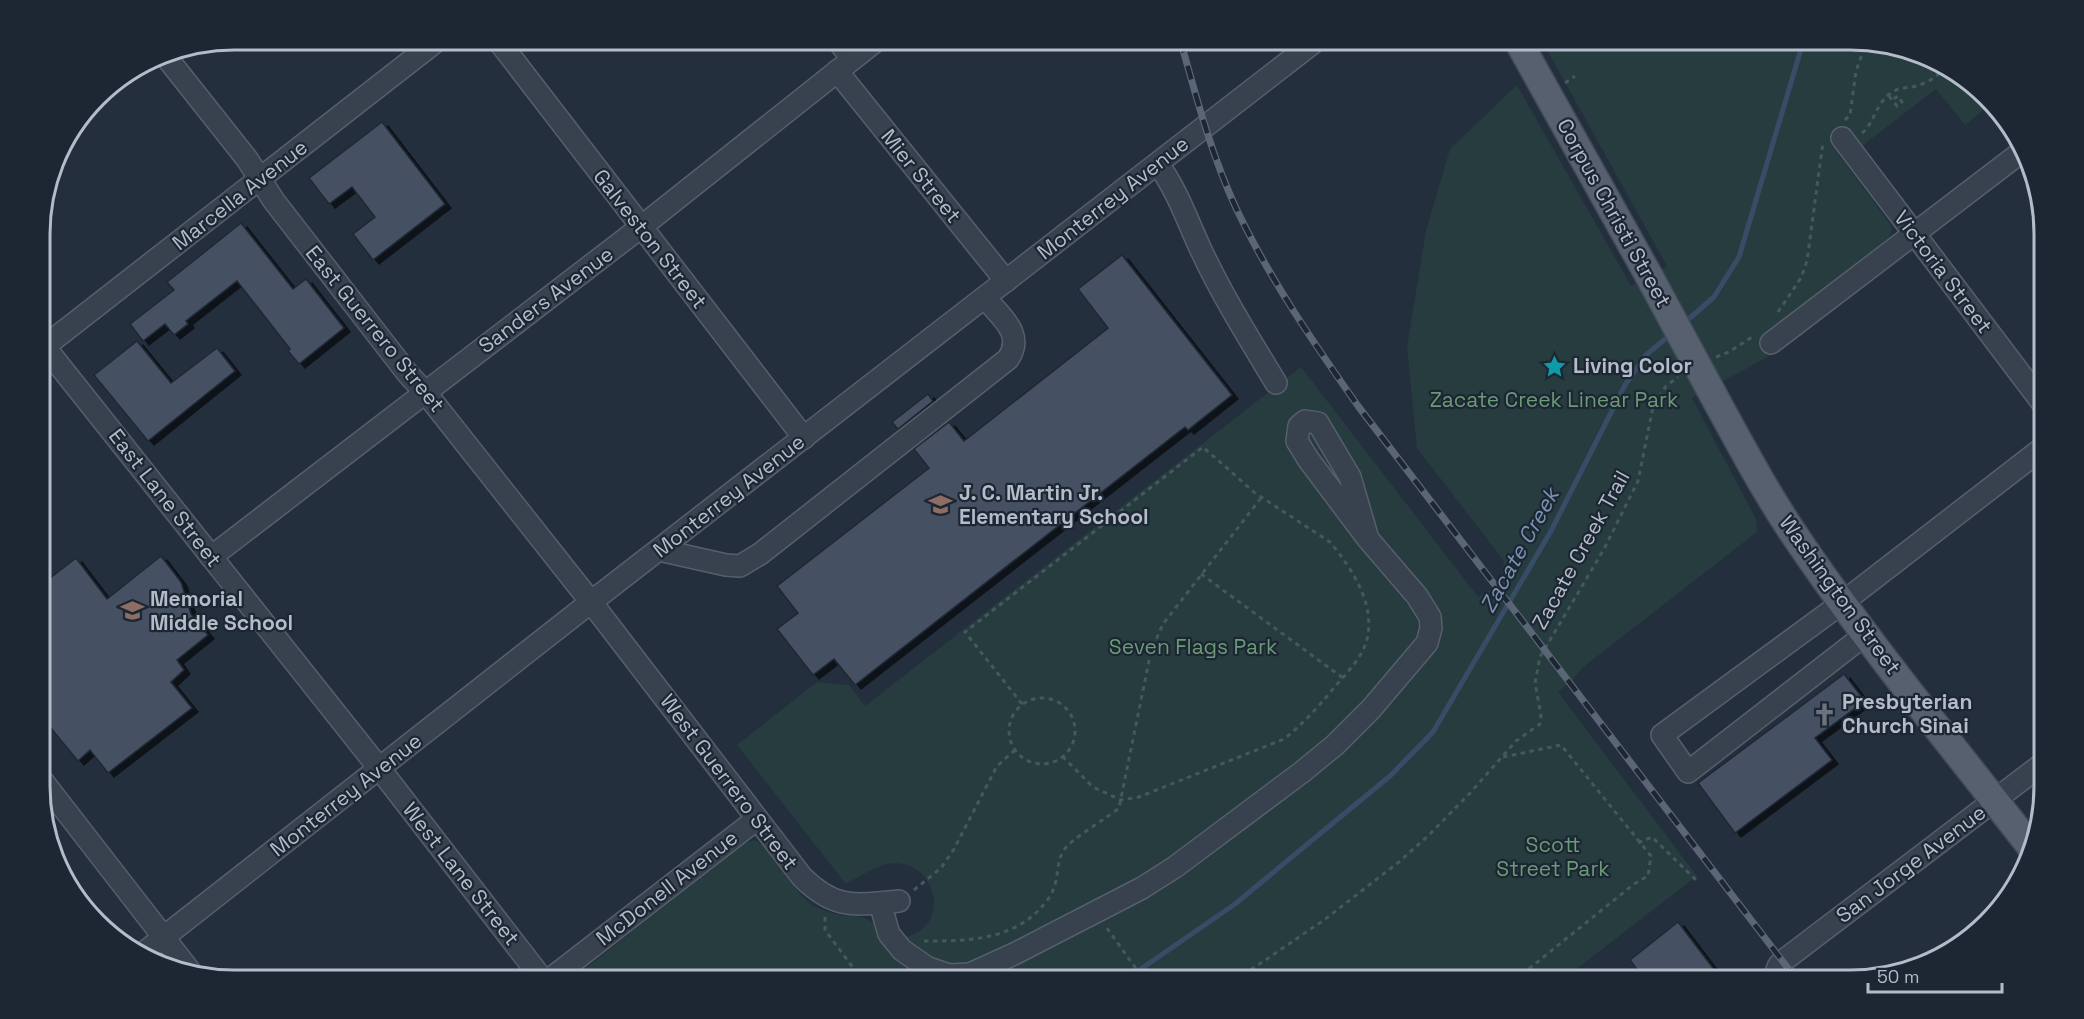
<svg xmlns="http://www.w3.org/2000/svg" width="2084" height="1019" viewBox="0 0 2084 1019" font-family="'Space Grotesk',sans-serif">
	<defs>
		<filter id="shadow"><feDropShadow dx="6" dy="4" stdDeviation="0" flood-color="#0009"/></filter>
	</defs>
	<rect width="100%" height="100%" fill="#242f3e"/>
	<path fill="#263c3f" d="M1541,39h309l86,20 55,45 -26,21 -29,-36 -74,57 -13,-17 -18,15 59,80 2,6 -2,7 -128,100 9,18 -79,43 64,121 1,13 -175,136 -9,11 -15,13 139,184 -135,104h-991l174,-137 9,-3c18,7 37,48 54,62 10,7 21,11 33,13 8,1 16,0 23,3 15,7 28,23 45,18 45,-14 24,-81 -22,-72 -14,3 -28,13 -41,20l-109,-139 80,-63 32,3 16,21 436,-339 177,230 22,-13 4,-23 -87,-113 -10,-101 19,-116 24,-82 67,-64 114,201 36,-20z"/>
	<g fill="none" stroke-linecap="round" stroke-linejoin="round">
		<g stroke="#394c67" stroke-width="5">
			<polyline points="1683,324 1714,297 1739,257 1804,39"/>
			<polyline points="1125,980 1235,904 1390,776 1433,732 1551,531 1625,385 1646,355 1671,334"/>
		</g>
	</g>
	<g fill="#455162" stroke="#1f2835" stroke-width="1.5" filter="url(#shadow)">
		<polygon points="382,122 445,204 373,260 353,234 375,217 352,187 329,204 309,178"/>
		<polygon points="241,223 293,289 306,279 344,328 299,364 288,351 290,349 237,281 186,321 188,324 174,335 165,324 143,341 130,324 174,290 167,282"/>
		<polygon points="1122,255 1232,395 1188,430 1185,427 855,685 834,659 813,675 777,629 798,613 777,586 929,468 914,449 949,422 964,441 1108,328 1078,289"/>
		<polygon points="137,341 171,383 217,348 235,371 148,441 94,375"/>
		<polygon points="928,394 933,401 898,429 892,422"/>
		<polygon points="161,556 181,582 191,614 208,635 177,660 184,670 171,682 192,708 108,773 90,750 78,761 40,715 40,586 76,558 107,599"/>
		<polygon points="1844,674 1865,701 1815,738 1832,760 1735,833 1698,783"/>
		<polygon points="1678,922 1722,980 1645,980 1630,960"/>
	</g>
	<g fill="none" stroke-linecap="round" stroke-linejoin="round">
		<defs>
			<g id="minor">
				<polyline points="497,39 804,438"/>
				<polyline points="837,39 852,59"/>
				<path d="M163,53l84,106 27,42 134,173 17,18 166,210 211,275c33,33 53,28 97,24"/>
				<polyline points="837,71 1006,281"/>
				<polyline points="1842,138 2044,405"/>
				<path d="M1158,164c20,28 29,56 43,86 22,47 49,90 75,133"/>
				<polyline points="40,341 379,768 543,980"/>
				<polyline points="1771,343 2020,153"/>
				<polyline points="40,350 439,39"/>
				<path d="M659,550l67,15 14,1 20,-12 248,-195c17,-25 -7,-42 -23,-61"/>
				<polyline points="211,557 641,227 878,39"/>
				<polyline points="1866,634 1688,772 1662,735 1842,603 2044,447"/>
				<polyline points="41,779 189,970"/>
				<polyline points="880,903 889,934 902,950 928,968 949,975 970,974 1014,954 1142,888 1175,867 1302,772 1335,745 1371,709 1427,643 1431,628 1430,617 1417,596 1368,539 1308,459 1297,441 1299,426 1305,421 1318,423 1350,477 1368,539"/>
				<polyline points="141,955 591,602 1318,39"/>
				<polyline points="549,980 757,819"/>
				<path d="M1780,980c-5,-8 -4,-13 3,-19l262,-199"/>
			</g>
			<g id="major">
				<polyline points="1517,39 1649,276"/>
				<path d="M1710,389c29,53 57,107 92,157 71,104 152,202 229,301"/>
			</g>
		</defs>
		<use href="#minor" stroke="#565f6c" stroke-width="24"/>
		<use href="#major" stroke="#414a57" stroke-width="30"/>
		<g stroke="#44595c" stroke-width="3" stroke-dasharray="4.5 4.5" stroke-linecap="butt">
			<polyline points="1565,83 1575,76"/>
			<polyline points="1889,96 1897,106 1902,102 1898,96 1892,100"/>
			<polyline points="1845,120 1850,115 1856,71 1866,43"/>
			<path d="M1862,133c14,-11 13,-33 34,-43 7,-3 16,-2 23,-5 11,-3 19,-10 27,-18"/>
			<polyline points="1778,312 1801,278 1807,261 1823,142"/>
			<polyline points="1716,357 1729,352 1752,337"/>
			<polyline points="1201,574 1343,678"/>
			<circle cx="1042" cy="731" r="33"/>
			<path d="M1022,704l-57,-72 238,-185 52,46 75,49c23,28 50,68 34,106 -7,15 -20,28 -31,41 -15,18 -30,35 -49,50l-145,58 -18,3 -28,-13 -30,-30"/>
			<polyline points="1503,757 1561,745 1651,856 1648,876 1634,884 1515,980"/>
			<polyline points="1638,843 1652,837 1696,880"/>
			<polyline points="914,890 941,868 954,849 997,766 1015,750"/>
			<polyline points="825,917 825,930 854,969 852,980"/>
			<polyline points="1107,928 1144,980"/>
			<path d="M924,941c41,0 85,0 116,-32 4,-5 11,-12 13,-19 6,-12 3,-29 11,-40 7,-11 42,-31 55,-42l32,-157 12,-27 98,-126"/>
			<polyline points="1236,980 1324,920 1399,862 1430,834 1471,792 1516,741 1540,724 1541,715 1535,683 1540,657 1604,549 1638,481 1653,407 1666,386 1678,377"/>
		</g>
		<use href="#minor" stroke="#38414e" stroke-width="21"/>
		<use href="#major" stroke="#56606e" stroke-width="27"/>
		<defs>
			<path id="rail" d="M1180,39c16,57 31,115 56,169 33,70 77,134 122,198l439,574"/>
		</defs>
		<use href="#rail" stroke="#5a6575" stroke-width="7"/>
		<use href="#rail" stroke="#1d2633" stroke-width="4.5" stroke-dasharray="14" stroke-linecap="butt"/>
		<defs>
			<polyline id="major-bridge" points="1649,276 1710,389"/>
		</defs>
		<use href="#major-bridge" stroke="#414a57" stroke-width="30" stroke-linecap="butt"/>
		<use href="#major-bridge" stroke="#56606e" stroke-width="27"/>
	</g>
	<defs>
		<symbol id="sight-bare" viewBox="-9 -9 18 18"><path d="M0-6L1.8-2.2L6-1.7L2.9 1.2L3.7 5.4L0 3.3L-3.7 5.4L-2.9 1.2L-6-1.7L-1.8-2.2Z" fill="#0f9aa8" stroke="#1d2633" stroke-width="2.5" paint-order="stroke"/></symbol>
		<symbol id="school-bare" viewBox="-9 -9 18 18"><path d="M0-5L7-2L0 1L-7-2ZM-4 1L0 2.5L4 1V4Q0 6-4 4Z" fill="#8d6e63" stroke="#1d2633" stroke-width="2.5" paint-order="stroke"/></symbol>
		<symbol id="church-bare" viewBox="-9 -9 18 18"><path d="M-1.2-6h2.4v3.5h3.3v2.4h-3.3V6h-2.4V-.1h-3.3v-2.4h3.3Z" fill="#6b7280" stroke="#1d2633" stroke-width="2.5" paint-order="stroke"/></symbol>
	</defs>
	<g fill-rule="evenodd">
		<use href="#sight-bare" x="1538" y="350" width="33" height="33"/>
		<use href="#school-bare" x="924" y="488" width="33" height="33"/>
		<use href="#school-bare" x="116" y="594" width="33" height="33"/>
		<use href="#church-bare" x="1808" y="698" width="33" height="33"/>
	</g>
	<g text-anchor="middle" stroke-width="4.5" stroke-linejoin="round" paint-order="stroke">
		<g font-size="21" fill="#b4bcc9" stroke="#1d2633">
			<text transform="translate(921 176) rotate(51)" y="7">Mier Street</text>
			<text transform="translate(240 195) rotate(-38)" y="7">Marcella Avenue</text>
			<text transform="translate(1113 198) rotate(-38)" y="7">Monterrey Avenue</text>
			<text transform="translate(1614 213) rotate(61)" y="7">Corpus Christi Street</text>
			<text transform="translate(650 239) rotate(52)" y="7">Galveston Street</text>
			<text transform="translate(1943 272) rotate(53)" y="7">Victoria Street</text>
			<text transform="translate(546 300) rotate(-37)" y="7">Sanders Avenue</text>
			<text transform="translate(375 329) rotate(51)" y="7">East Guerrero Street</text>
			<text transform="translate(729 496) rotate(-38)" y="7">Monterrey Avenue</text>
			<text transform="translate(165 498) rotate(52)" y="7">East Lane Street</text>
			<text transform="translate(1581 550) rotate(-61)" y="7">Zacate Creek Trail</text>
			<text transform="translate(1840 595) rotate(54)" y="7">Washington Street</text>
			<text transform="translate(729 782) rotate(53)" y="7">West Guerrero Street</text>
			<text transform="translate(346 795) rotate(-38)" y="7">Monterrey Avenue</text>
			<text transform="translate(1911 864) rotate(-37)" y="7">San Jorge Avenue</text>
			<text transform="translate(461 874) rotate(52)" y="7">West Lane Street</text>
			<text transform="translate(667 888) rotate(-38)" y="7">McDonell Avenue</text>
		</g>
		<g font-size="21" font-weight="bold" fill="#b4bcc9" stroke="#1d2633" text-anchor="start">
			<text x="1573" y="373">Living Color</text>
			<text x="959" y="500">J. C. Martin Jr.<tspan x="959" dy="24">Elementary School</tspan></text>
			<text x="150" y="606">Memorial<tspan x="150" dy="24">Middle School</tspan></text>
			<text x="1842" y="709">Presbyterian<tspan x="1842" dy="24">Church Sinai</tspan></text>
		</g>
		<g font-size="21" fill="#6b9a76" stroke="#1d2633">
			<text x="1554" y="407">Zacate Creek Linear Park</text>
			<text x="1193" y="654">Seven Flags Park</text>
			<text x="1553" y="852">Scott<tspan x="1553" dy="24">Street Park</tspan></text>
		</g>
		<g font-size="22" font-style="italic" fill="#7c92b1" stroke="#1d2633">
			<text transform="translate(1519 550) rotate(-61)" y="8">Zacate Creek</text>
		</g>
	</g>
	<path d="M0 0H2084V1019H0ZM234 50H1850A184 184 0 0 1 2034 234V786A184 184 0 0 1 1850 970H234A184 184 0 0 1 50 786V234A184 184 0 0 1 234 50Z" fill="#1d2633" fill-rule="evenodd"/>
	<path fill="none" stroke="#b4bcc9" stroke-width="3" d="M234 50H1850A184 184 0 0 1 2034 234V786A184 184 0 0 1 1850 970H234A184 184 0 0 1 50 786V234A184 184 0 0 1 234 50Z"/>
	<path d="M1868 983v9h134v-9" fill="none" stroke="#b4bcc9" stroke-width="3"/>
	<text x="1877" y="983" font-size="18" fill="#b4bcc9" stroke="#1d2633" stroke-width="4.5" paint-order="stroke">50 m</text>
</svg>
